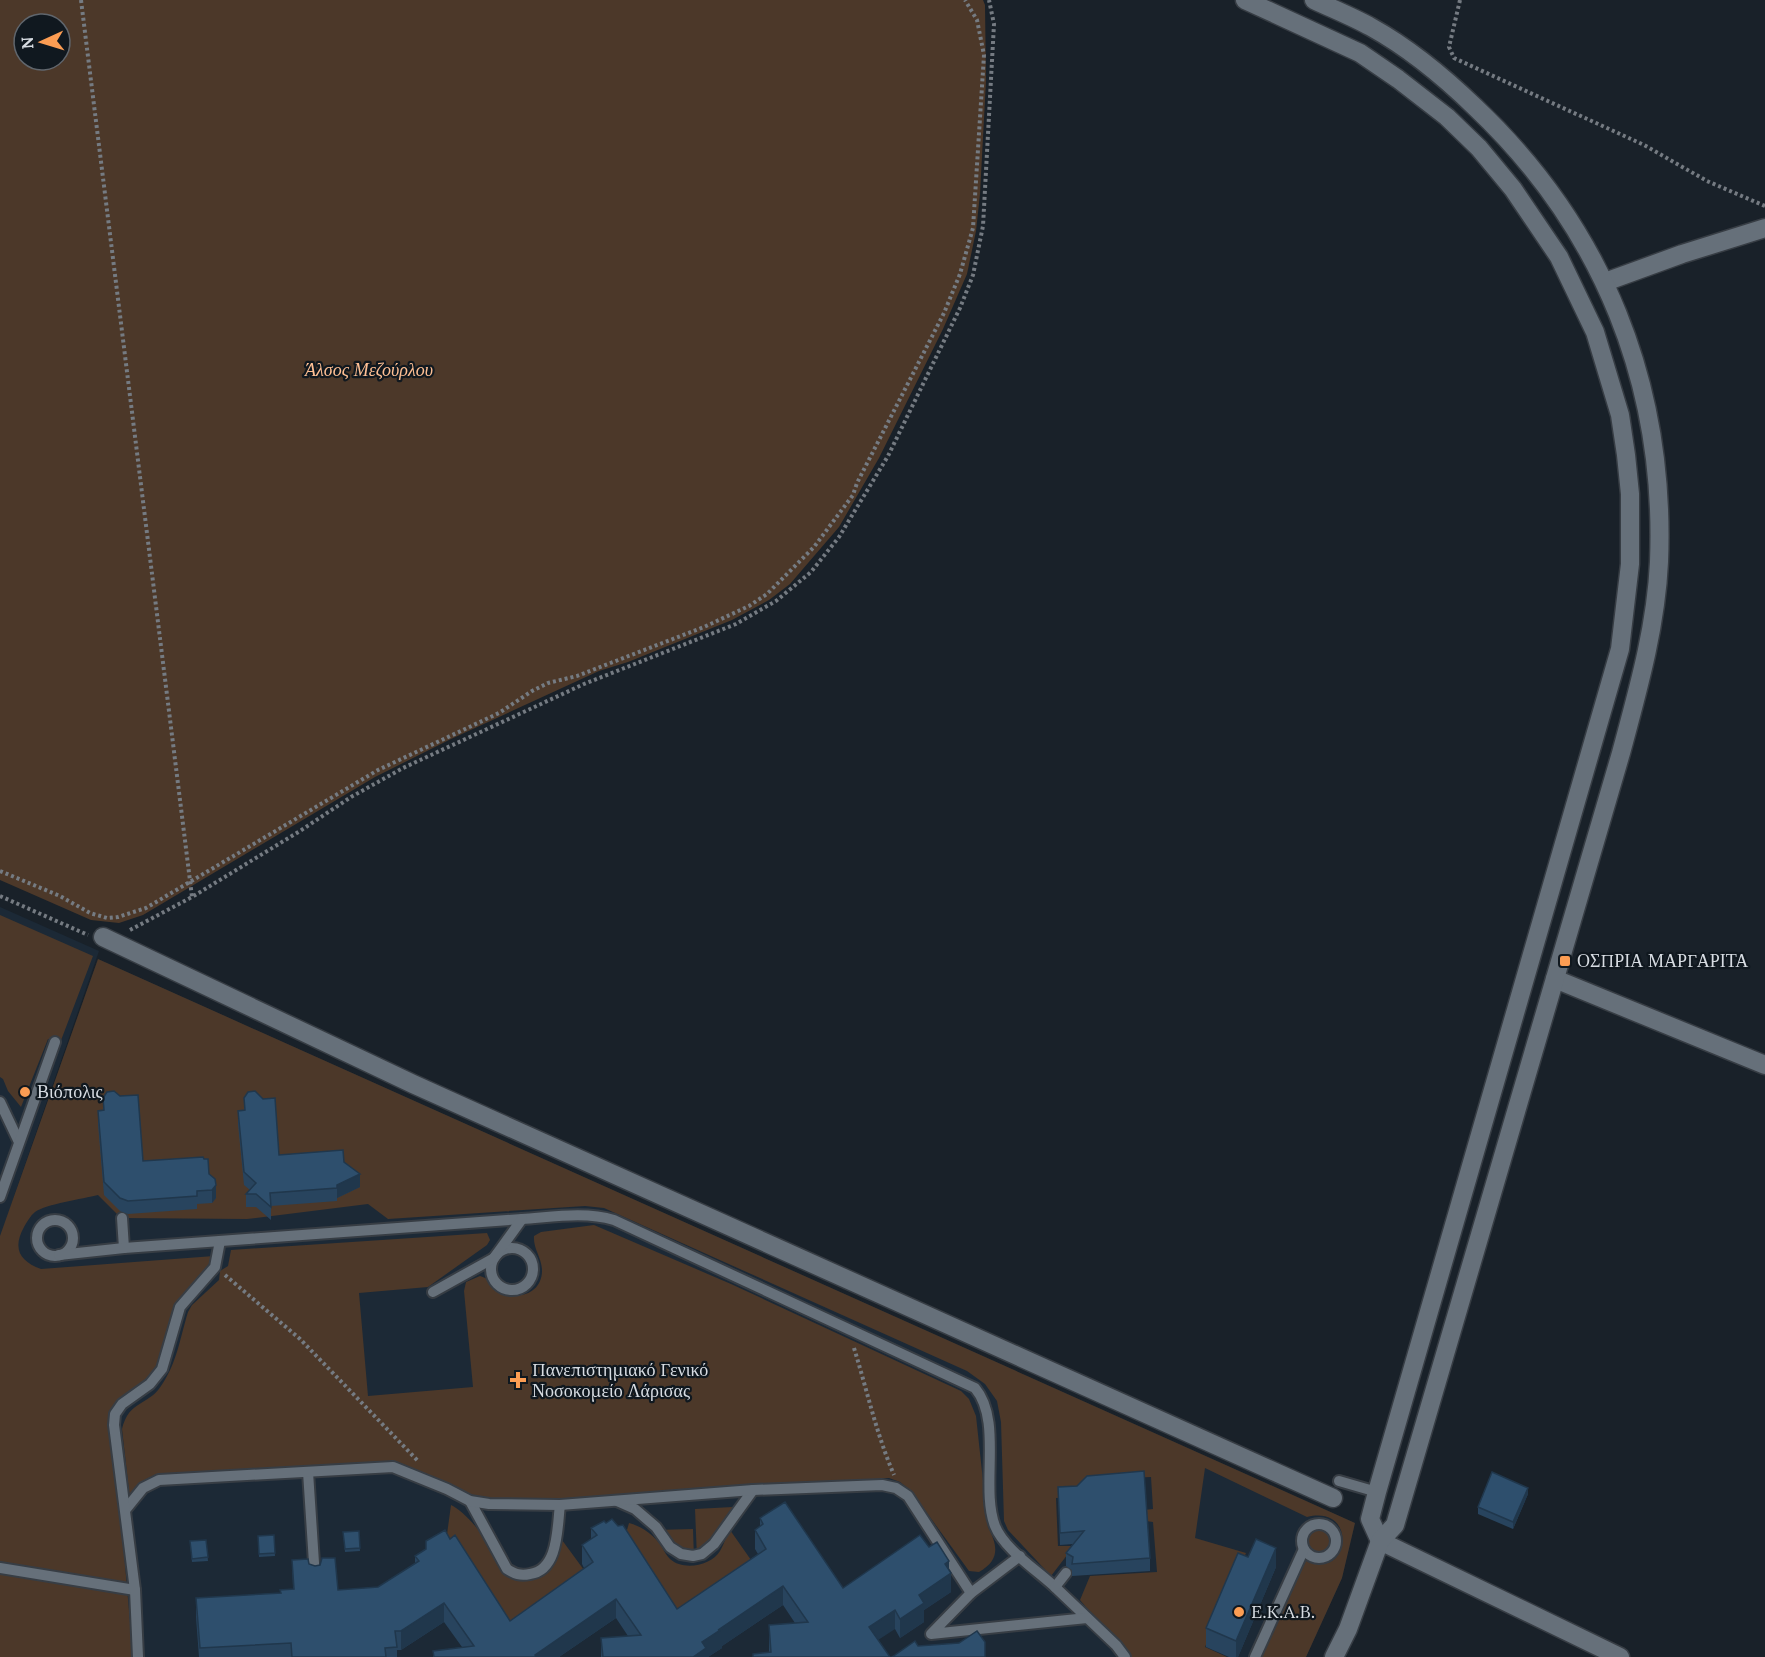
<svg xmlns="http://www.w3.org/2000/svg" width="1765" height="1657" viewBox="0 0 1765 1657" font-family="Lora,serif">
	<rect width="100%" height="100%" fill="#192129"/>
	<polygon fill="#1c2936" points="0,907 99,951 12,1202 98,959 1355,1523 1342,1578 1306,1657 0,1657"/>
	<g fill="#4c3829" fill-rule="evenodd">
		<path d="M0,0h983l2,5 1,76 -6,113 -4,37 -9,43 -24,55 -64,129 -40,69 -49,57 -21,16 -37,20 -104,42 -29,9 -148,68 -76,38 -232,138 -24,8 -28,-3 -91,-40zM24,24h36v36h-36z"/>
		<polygon points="0,915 93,956 60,1043 48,1039 21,1107 8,1091 3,1079 0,1077"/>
		<path d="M98,959l1257,564 -13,55 -36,79h-44l42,-94 4,-4c40,24 52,-55 -1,-42l-102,-49 -10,70 51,15 -41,94 22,10h-99l-48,-57 10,-24 67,-4 -4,-50 -7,-1 -2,-11 9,-1 -2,-32 -67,3 -7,17 -21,1 2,48h16l-23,30 -43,-46 -4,-9 -3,-99 -4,-21 -12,-17 -18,-13 -363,-163 -19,-2 -197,13 -20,-15 -121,15 -126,-1 -23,-23c-15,4 -52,9 -63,17 -5,4 -8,10 -11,15 -12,22 -4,34 17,42l173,-13 -1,12 -32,39 -16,53 -43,46 -9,18 20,233h-133v-421z"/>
		<path d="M594,1225l137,59 230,107 8,8 7,17 12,111c10,19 12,33 -9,45l-10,-1 -58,-80 -11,-9 -11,-4 -402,30 -83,-34h-193l-51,2 -30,24 -8,-71c7,-29 26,-23 39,-43 16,-23 19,-48 27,-74l4,-7 27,-25 1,-9 8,-5 3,-16 256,-17 3,7 -3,5 -59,42 -69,6 9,103 105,-9 -9,-96 2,-9 14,-6c12,3 12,12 22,16 18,9 41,0 40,-23 -1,-12 -9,-21 -8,-33l7,-4z"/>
		<path d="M451,1505c13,6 31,28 39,41 3,6 4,12 7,18 9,18 30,18 45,10l20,-34 30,41 -76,54 -71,-86z"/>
		<polygon points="733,1507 733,1512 697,1558 695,1509"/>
		<path d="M629,1523c14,4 25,12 33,24 2,4 5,9 8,12 13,12 41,7 50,-8 4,-7 6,-14 10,-21l28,40 -82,55 -53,-81z"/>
		<circle cx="1319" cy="1540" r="13"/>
		<polygon points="693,1529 694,1559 656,1530"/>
	</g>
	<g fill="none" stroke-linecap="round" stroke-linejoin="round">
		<defs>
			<g id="service">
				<polyline points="0,1102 19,1142"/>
				<polyline points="0,1197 55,1042"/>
				<polyline points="122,1218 124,1248"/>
				<circle cx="55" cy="1238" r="18"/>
				<circle cx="512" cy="1269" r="21"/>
				<path d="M59,1255l65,-7 398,-29c30,-2 63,-8 92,1l361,168c28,33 5,99 20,138 9,23 43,45 61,62 20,19 40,38 60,57l9,12"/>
				<polyline points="433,1292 494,1258 522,1219"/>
				<polyline points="308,1472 315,1578"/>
				<polyline points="1339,1481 1377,1492"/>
				<path d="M470,1501l37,68c8,5 13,7 23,5 29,-4 27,-47 30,-69"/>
				<polyline points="617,1501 635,1509 656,1527 670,1547 681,1554 693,1556 702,1554 714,1544 753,1490"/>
				<polyline points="126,1509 143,1488 159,1480 393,1467 447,1489 470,1501 489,1504 560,1505 753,1490 882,1485 896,1488 908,1496 971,1593"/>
				<circle cx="1319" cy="1541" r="17"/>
				<polyline points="1020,1556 971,1593 931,1634 1087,1618"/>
				<polyline points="0,1568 135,1590"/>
				<polyline points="1055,1587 1066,1573"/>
				<polyline points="138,1657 135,1590 114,1425 115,1414 122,1404 150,1384 162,1369 180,1307 215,1267 220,1241"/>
				<polyline points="1255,1657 1304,1549"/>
			</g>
			<g id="minor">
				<polyline points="1605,282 1682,254 1765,228"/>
				<polyline points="103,937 413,1084 1333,1498"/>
				<polyline points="1555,979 1765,1065"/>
				<polyline points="1380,1541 1620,1657"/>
			</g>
			<g id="tertiary">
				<polyline points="1245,0 1360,53 1398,79 1447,117 1479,148 1513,189 1559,257 1595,332 1620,415 1626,455 1630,494 1630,564 1620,649 1377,1492 1370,1519 1380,1541"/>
				<path d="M1314,0c19,9 39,17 57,27 38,21 73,50 104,80 128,121 191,278 184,455 -3,65 -21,128 -38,191l-226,772 -15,16 -32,88 -14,28"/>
			</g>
		</defs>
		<use href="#service" stroke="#373d44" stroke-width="14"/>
		<use href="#minor" stroke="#373d44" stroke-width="21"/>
		<use href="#tertiary" stroke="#373d44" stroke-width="21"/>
		<g stroke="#757b82" stroke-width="4" stroke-dasharray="3 3" stroke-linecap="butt">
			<polyline points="81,0 192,897"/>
			<polyline points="1460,0 1449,47 1454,58 1644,145 1707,181 1765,206"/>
			<polyline points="0,871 60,896 90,913 107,918 118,917 146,908 378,770 499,713 532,691 548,683 577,676 626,657 704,627 749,606 767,594 814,547 853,495 857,483 944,313 960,274 973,228 984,55 977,20 965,0"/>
			<polyline points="0,896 88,935"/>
			<polyline points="130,930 192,897 300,831 351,797 403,768 584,684 736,624 776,601 811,572 839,537 888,456 960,308 973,275 983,226 994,24 989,0"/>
			<polyline points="225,1275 300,1339 418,1461"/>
			<path d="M854,1348c13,42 22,85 40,127"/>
		</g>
		<use href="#service" stroke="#66707a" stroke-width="10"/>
		<use href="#minor" stroke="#66707a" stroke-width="18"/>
		<use href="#tertiary" stroke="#66707a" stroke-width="18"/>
	</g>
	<g fill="#28445e">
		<polygon points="103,1098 143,1161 204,1159 209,1174 216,1198 212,1203 197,1204 197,1209 128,1214 120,1211 104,1195 98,1124 98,1111 103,1110"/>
		<polygon points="244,1098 279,1155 344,1162 360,1187 337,1198 337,1201 271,1206 271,1220 256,1207 246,1207 246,1194 250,1190 244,1185 238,1124 238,1111 244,1110"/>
		<polygon points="1058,1487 1150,1558 1150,1571 1072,1576 1072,1570 1066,1566 1066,1553 1073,1544 1060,1545"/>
		<polygon points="1528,1494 1513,1529 1478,1514 1478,1507"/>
		<polygon points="760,1518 843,1588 929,1547 949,1570 951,1592 924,1610 924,1622 900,1638 895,1629 769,1652 769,1625 795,1623 783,1605 722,1646 722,1648 708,1657 601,1657 601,1638 628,1636 616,1618 559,1657 433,1657 433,1651 462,1647 444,1622 401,1650 397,1650 397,1657 199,1657 196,1617 196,1598 280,1593 280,1590 293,1589 292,1560 309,1564 338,1590 378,1587 415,1564 415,1556 450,1539 510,1621 584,1568 582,1564 582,1545 591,1539 591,1528 677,1609 758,1554 755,1549 755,1530 760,1527"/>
		<polygon points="359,1531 360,1551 345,1552 343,1532"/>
		<polygon points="274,1535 275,1556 259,1557 258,1536"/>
		<polygon points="206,1540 208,1561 192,1562 190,1541"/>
		<polygon points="1248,1557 1276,1567 1238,1657 1229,1657 1206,1647 1206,1628"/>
	</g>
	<g fill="#20374c">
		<polygon points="360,1174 360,1187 337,1198 337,1185"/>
		<polygon points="216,1185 216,1198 212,1203 212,1190"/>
		<polygon points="1528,1488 1528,1494 1513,1529 1513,1522"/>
		<polygon points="1276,1548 1276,1567 1238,1657 1236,1657 1236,1641"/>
		<polygon points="949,1561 949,1574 951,1573 951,1592 924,1610 924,1622 900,1638 900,1619 919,1595 945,1564"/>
		<polygon points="783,1586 783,1605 722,1646 722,1648 708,1657 693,1657 702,1642 718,1630"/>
		<polygon points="616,1599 616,1618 559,1657 535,1657 535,1655"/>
		<polygon points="444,1603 444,1622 401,1650 401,1631"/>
		<polygon points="895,1610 895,1629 869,1646 869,1627"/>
	</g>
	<g fill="#2e4f6d" stroke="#20374c" stroke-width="1.5">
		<polygon points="114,1091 120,1096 138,1095 143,1161 203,1157 204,1159 208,1159 209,1174 215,1179 216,1185 212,1190 197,1191 197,1196 128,1201 120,1198 104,1182 98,1111 104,1110 103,1098 107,1092"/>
		<polygon points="255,1091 263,1099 275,1098 279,1155 343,1150 344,1162 360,1174 337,1185 337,1188 270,1193 271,1207 256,1194 246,1194 256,1183 244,1172 238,1111 245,1110 244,1098 248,1092"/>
		<polygon points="1144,1471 1150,1558 1072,1564 1073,1557 1066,1553 1084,1531 1060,1533 1058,1487 1077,1486 1087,1476"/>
		<polygon points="1492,1472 1528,1488 1513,1522 1478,1507"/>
		<polygon points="785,1502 843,1588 920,1535 929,1547 937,1542 949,1561 945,1564 951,1573 919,1595 924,1603 900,1619 895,1610 869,1627 890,1657 753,1657 753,1654 771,1652 769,1625 808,1622 783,1586 718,1630 722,1629 702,1642 706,1648 693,1657 603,1657 601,1638 641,1635 616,1599 535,1655 536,1657 434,1657 433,1651 474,1646 444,1603 401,1631 395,1631 397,1647 385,1648 386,1657 292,1657 291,1643 200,1648 196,1598 281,1593 280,1590 294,1589 292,1560 308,1559 309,1564 315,1566 320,1565 322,1558 335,1558 338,1590 378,1587 419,1561 415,1556 426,1549 426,1541 445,1530 450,1539 455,1535 510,1621 593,1562 582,1545 597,1535 591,1528 604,1521 606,1523 612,1519 618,1526 623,1525 677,1609 766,1549 755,1530 763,1524 760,1518"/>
		<polygon points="359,1531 360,1548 345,1549 343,1532"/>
		<polygon points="274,1535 275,1553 259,1554 258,1536"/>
		<polygon points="1256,1539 1276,1548 1236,1641 1206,1628 1238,1553 1248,1557"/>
		<polygon points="206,1540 208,1557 192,1559 190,1541"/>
		<polygon points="977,1631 985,1642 985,1657 892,1657 915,1641 918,1646 959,1643"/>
	</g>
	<g fill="#fc9d53" stroke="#10181f" stroke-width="2">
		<rect x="1559" y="955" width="12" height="12" rx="3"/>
		<circle cx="25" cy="1092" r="6"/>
		<path d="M515 1371h6v6h6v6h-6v6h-6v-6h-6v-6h6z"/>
		<circle cx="1239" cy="1612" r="6"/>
	</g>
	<g text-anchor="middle" stroke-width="4.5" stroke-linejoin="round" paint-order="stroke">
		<g font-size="18" font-style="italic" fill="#febf93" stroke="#10181f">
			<text x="369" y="376">Άλσος Μεζούρλου</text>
		</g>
		<g font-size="18" fill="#d7dce2" stroke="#10181f" text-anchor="start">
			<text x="1577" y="967">ΟΣΠΡΙΑ ΜΑΡΓΑΡΙΤΑ</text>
			<text x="37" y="1098">Βιόπολις</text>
			<text x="532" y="1376">Πανεπιστημιακό Γενικό<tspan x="532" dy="21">Νοσοκομείο Λάρισας</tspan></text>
			<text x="1251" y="1618">E.K.A.B.</text>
		</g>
	</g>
	<g transform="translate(42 42) rotate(266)"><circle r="28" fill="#10181f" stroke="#60666d" stroke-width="1.5"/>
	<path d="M0-4.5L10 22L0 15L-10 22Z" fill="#fc9d53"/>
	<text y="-9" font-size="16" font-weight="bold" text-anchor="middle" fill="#d7dce2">N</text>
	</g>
</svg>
